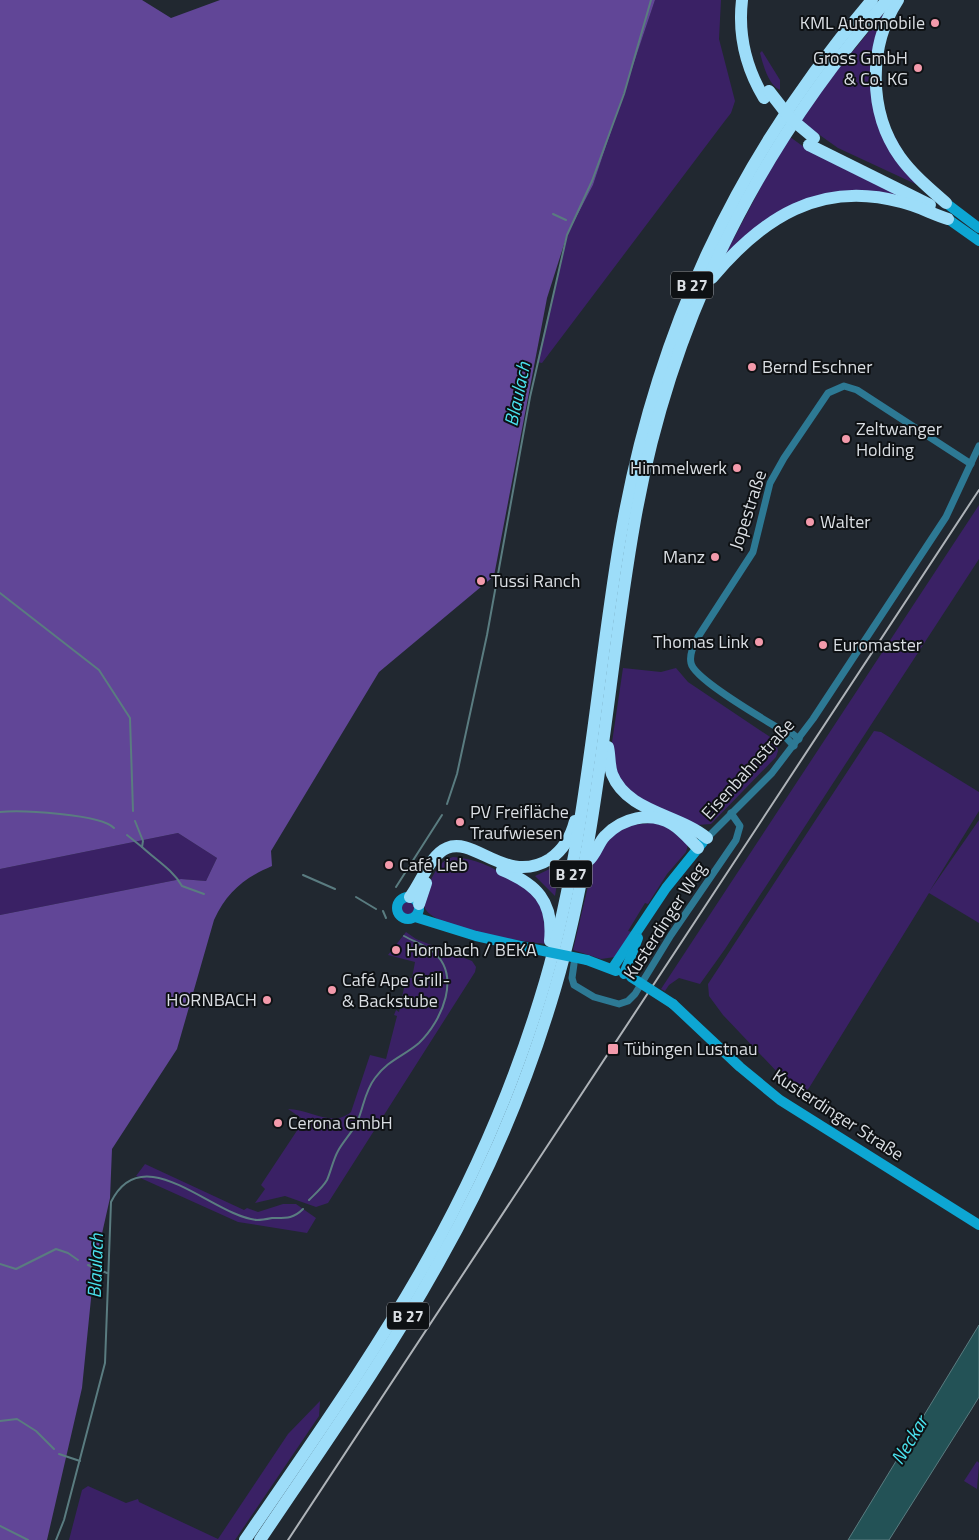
<svg xmlns="http://www.w3.org/2000/svg" width="979" height="1540" viewBox="0 0 979 1540" font-family="'Titillium Web',sans-serif">
	<rect width="100%" height="100%" fill="#212830"/>
	<g fill="#3a2165">
		<polygon points="655,0 721,0 719,39 735,101 731,113 724,122 542,363 537,362 567,235 593,185"/>
		<polygon points="889,7 874,98 922,187 838,148 800,121 831,78"/>
		<path d="M762,51l18,29v10c-12,-5 -17,-26 -20,-37z"/>
		<polygon points="790,137 811,152 912,199 832,195 726,253 765,179"/>
		<polygon points="979,505 979,559 725,949 700,984 679,978 669,985 665,991 661,989"/>
		<polygon points="623,668 661,672 676,668 688,682 776,741 778,751 776,757 711,824 697,825 642,801 619,782 611,749"/>
		<polygon points="874,731 881,732 979,792 979,811 929,892 979,820 979,923 929,893 809,1088 806,1091 799,1090 780,1075 723,1015 709,996 708,984"/>
		<polygon points="662,822 688,845 686,852 667,874 648,904 645,903 628,931 632,932 615,957 601,959 573,950 596,852 620,826"/>
		<polygon points="178,833 217,858 206,881 181,879 0,915 0,869"/>
		<path d="M453,857c34,2 63,24 88,44l6,43c-24,-2 -108,-15 -121,-34 -6,-9 0,-21 4,-29 6,-11 11,-21 23,-24z"/>
		<polygon points="560,864 555,896 535,876"/>
		<circle cx="408" cy="908" r="7"/>
		<path d="M406,932l10,7 56,22 4,6 -1,5 -147,231 -12,4 -31,-11 -30,7 10,-14 -4,-4 43,-65 -16,-11c22,0 44,19 63,3l19,-57 16,4 11,-43 -3,-1 2,-5 3,2 7,-34h6l3,-16 -27,-7z"/>
		<polygon points="145,1164 244,1210 247,1208 258,1212 283,1204 296,1204 316,1218 307,1233 238,1222 136,1176"/>
		<polygon points="320,1401 319,1416 235,1540 69,1540 82,1490 88,1486 126,1503 138,1499 139,1502 218,1539 288,1434"/>
		<polygon points="977,1461 979,1463 977,1489 964,1481"/>
	</g>
	<path fill="#614697" d="M0,0h142l29,18 49,-18h435l-62,185 -26,50 -20,63 -53,278 -115,96 -108,179 1,15c-28,12 -45,26 -58,54l-37,129 -65,100 -2,49 -16,71 -12,119 -35,152h-47v-625l181,-36 25,2 11,-23 -39,-25 -178,36z"/>
	<polygon fill="#235256" stroke="#5a7c80" points="979,1325 979,1397 971,1410 889,1540 848,1540"/>
	<g fill="none" stroke-linecap="round" stroke-linejoin="round">
		<g stroke="#5a7c80" stroke-width="2">
			<polyline points="553,214 566,220"/>
			<polyline points="0,593 99,670 130,718 133,811"/>
			<polyline points="447,804 457,774 487,635 530,397 567,235 592,181 624,94 651,0"/>
			<path d="M0,812c21,-2 101,2 114,16"/>
			<path d="M135,821l8,20 -1,6c14,13 31,23 40,39l22,8"/>
			<polyline points="127,835 142,847"/>
			<polyline points="303,875 335,889"/>
			<polyline points="396,887 442,815"/>
			<polyline points="356,897 376,909"/>
			<polyline points="383,911 386,918"/>
			<path d="M309,1200c6,-6 14,-13 18,-20 4,-9 6,-20 11,-29 6,-11 15,-19 20,-31 6,-15 7,-29 17,-42 13,-18 29,-22 44,-35 23,-22 44,-69 12,-93 -7,-5 -18,-9 -27,-14"/>
			<polyline points="0,1264 16,1269 56,1249 68,1253 78,1260"/>
			<polyline points="88,1265 107,1273"/>
			<polyline points="0,1421 17,1419 36,1431 54,1449"/>
			<polyline points="59,1454 80,1461"/>
			<polyline points="0,1526 28,1540"/>
			<path d="M56,1540l8,-20 41,-157 6,-161c32,-65 101,14 146,18 5,0 10,-1 15,-2 14,0 21,1 31,-9"/>
		</g>
		<g stroke="#2d7994" stroke-width="7">
			<polyline points="778,729 794,746"/>
			<path d="M799,739l-9,-7 -12,-4c-16,-10 -84,-49 -87,-65 -2,-9 3,-18 7,-26l55,-85 17,-69 14,-25 44,-65 16,-7 13,4 114,74"/>
			<polyline points="707,838 772,773 813,719 946,517 979,446"/>
			<polyline points="574,964 572,978 574,985 594,997 619,1004 628,1001 635,994 671,935 736,840 740,826 731,813"/>
		</g>
		<g stroke="#0da6d3" stroke-width="10">
			<polyline points="946,203 979,228"/>
			<polyline points="948,219 979,241"/>
			<circle cx="408" cy="908" r="11"/>
			<polyline points="415,917 476,936 529,948"/>
			<polyline points="587,960 616,971"/>
			<polyline points="612,969 666,888 703,842"/>
			<polyline points="624,974 638,938"/>
			<polyline points="673,1004 740,1067 780,1100 979,1225"/>
		</g>
		<g stroke="#9dddf9" stroke-width="12">
			<path d="M742,0c-4,35 4,68 22,98"/>
			<path d="M898,0c-30,46 -30,112 2,157 13,18 30,32 46,46"/>
			<polyline points="809,145 930,205"/>
			<path d="M712,278c50,-60 108,-98 189,-76 17,4 31,12 47,17"/>
			<path d="M608,747c2,9 1,18 4,27 15,38 66,40 95,64"/>
			<path d="M588,861c8,-6 10,-18 17,-25 17,-18 45,-25 67,-12 10,6 18,16 26,24"/>
			<path d="M502,870c34,14 52,31 48,71"/>
			<path d="M410,897c11,-14 20,-42 37,-49 28,-12 59,38 103,11 13,-9 21,-22 25,-38"/>
			<polyline points="419,904 426,883"/>
			<path d="M245,1540c64,-94 130,-186 185,-285 48,-86 87,-178 115,-273 42,-145 50,-295 75,-443 35,-205 116,-382 252,-539"/>
			<path d="M260,1540c61,-91 126,-182 179,-278 49,-86 88,-178 116,-273 45,-153 52,-312 80,-469 35,-198 120,-369 252,-520"/>
		</g>
		<polyline stroke="#aeb3b8" stroke-width="2" points="288,1540 979,490"/>
		<g stroke="#0da6d3" stroke-width="10">
			<polyline points="529,948 587,960"/>
			<polyline points="631,977 673,1004"/>
		</g>
		<polyline stroke="#9dddf9" stroke-width="12" points="769,91 790,118 814,138"/>
	</g>
	<g fill="#f39aab" stroke="#0e1114" stroke-width="2">
		<circle cx="935" cy="23" r="5"/>
		<circle cx="918" cy="68" r="5"/>
		<circle cx="752" cy="367" r="5"/>
		<circle cx="846" cy="439" r="5"/>
		<circle cx="737" cy="468" r="5"/>
		<circle cx="810" cy="522" r="5"/>
		<circle cx="715" cy="557" r="5"/>
		<circle cx="481" cy="581" r="5"/>
		<circle cx="759" cy="642" r="5"/>
		<circle cx="823" cy="645" r="5"/>
		<circle cx="460" cy="822" r="5"/>
		<circle cx="389" cy="865" r="5"/>
		<circle cx="396" cy="950" r="5"/>
		<circle cx="332" cy="990" r="5"/>
		<circle cx="267" cy="1000" r="5"/>
		<rect x="607" y="1043" width="12" height="12" rx="2.5"/>
		<circle cx="278" cy="1123" r="5"/>
	</g>
	<g text-anchor="middle" stroke-width="4" stroke-linejoin="round" paint-order="stroke">
		<g fill="#0e1114" stroke="#9da0a5" stroke-width="1">
			<rect x="671" y="271.5" width="42" height="27" rx="4"/>
			<rect x="550" y="860.5" width="42" height="27" rx="4"/>
			<rect x="387" y="1302.5" width="42" height="27" rx="4"/>
		</g>
		<g font-size="16" font-weight="bold" fill="#dadee3">
			<text x="692" y="291">B 27</text>
			<text x="571" y="880">B 27</text>
			<text x="408" y="1322">B 27</text>
		</g>
		<g font-size="18" fill="#dadee3" stroke="#0e1114" text-anchor="start">
			<text x="925" y="29" text-anchor="end">KML Automobile</text>
			<text x="908" y="64" text-anchor="end">Gross GmbH<tspan x="908" dy="21">&amp; Co. KG</tspan></text>
			<text x="762" y="373">Bernd Eschner</text>
			<text x="856" y="435">Zeltwanger<tspan x="856" dy="21">Holding</tspan></text>
			<text x="727" y="474" text-anchor="end">Himmelwerk</text>
			<text x="820" y="528">Walter</text>
			<text x="705" y="563" text-anchor="end">Manz</text>
			<text x="491" y="587">Tussi Ranch</text>
			<text x="749" y="648" text-anchor="end">Thomas Link</text>
			<text x="833" y="651">Euromaster</text>
			<text x="470" y="818">PV Freifläche<tspan x="470" dy="21">Traufwiesen</tspan></text>
			<text x="399" y="871">Café Lieb</text>
			<text x="406" y="956">Hornbach / BEKA</text>
			<text x="342" y="986">Café Ape Grill-<tspan x="342" dy="21">&amp; Backstube</tspan></text>
			<text x="257" y="1006" text-anchor="end">HORNBACH</text>
			<text x="624" y="1055">Tübingen Lustnau</text>
			<text x="288" y="1129">Cerona GmbH</text>
		</g>
		<g font-size="18" fill="#dadee3" stroke="#0e1114">
			<text transform="translate(748 510) rotate(-72)" y="6">Jopestraße</text>
			<text transform="translate(748 769) rotate(-48)" y="6">Eisenbahnstraße</text>
			<text transform="translate(665 921) rotate(-57)" y="6">Kusterdinger Weg</text>
			<text transform="translate(838 1115) rotate(33)" y="6">Kusterdinger Straße</text>
		</g>
		<g font-size="19" font-style="italic" fill="#4ae3ef" stroke="#0e1114">
			<text transform="translate(517 394) rotate(-78)" y="7">Blaulach</text>
			<text transform="translate(95 1266) rotate(-88)" y="7">Blaulach</text>
			<text transform="translate(909 1440) rotate(-59)" y="7">Neckar</text>
		</g>
	</g>
</svg>
